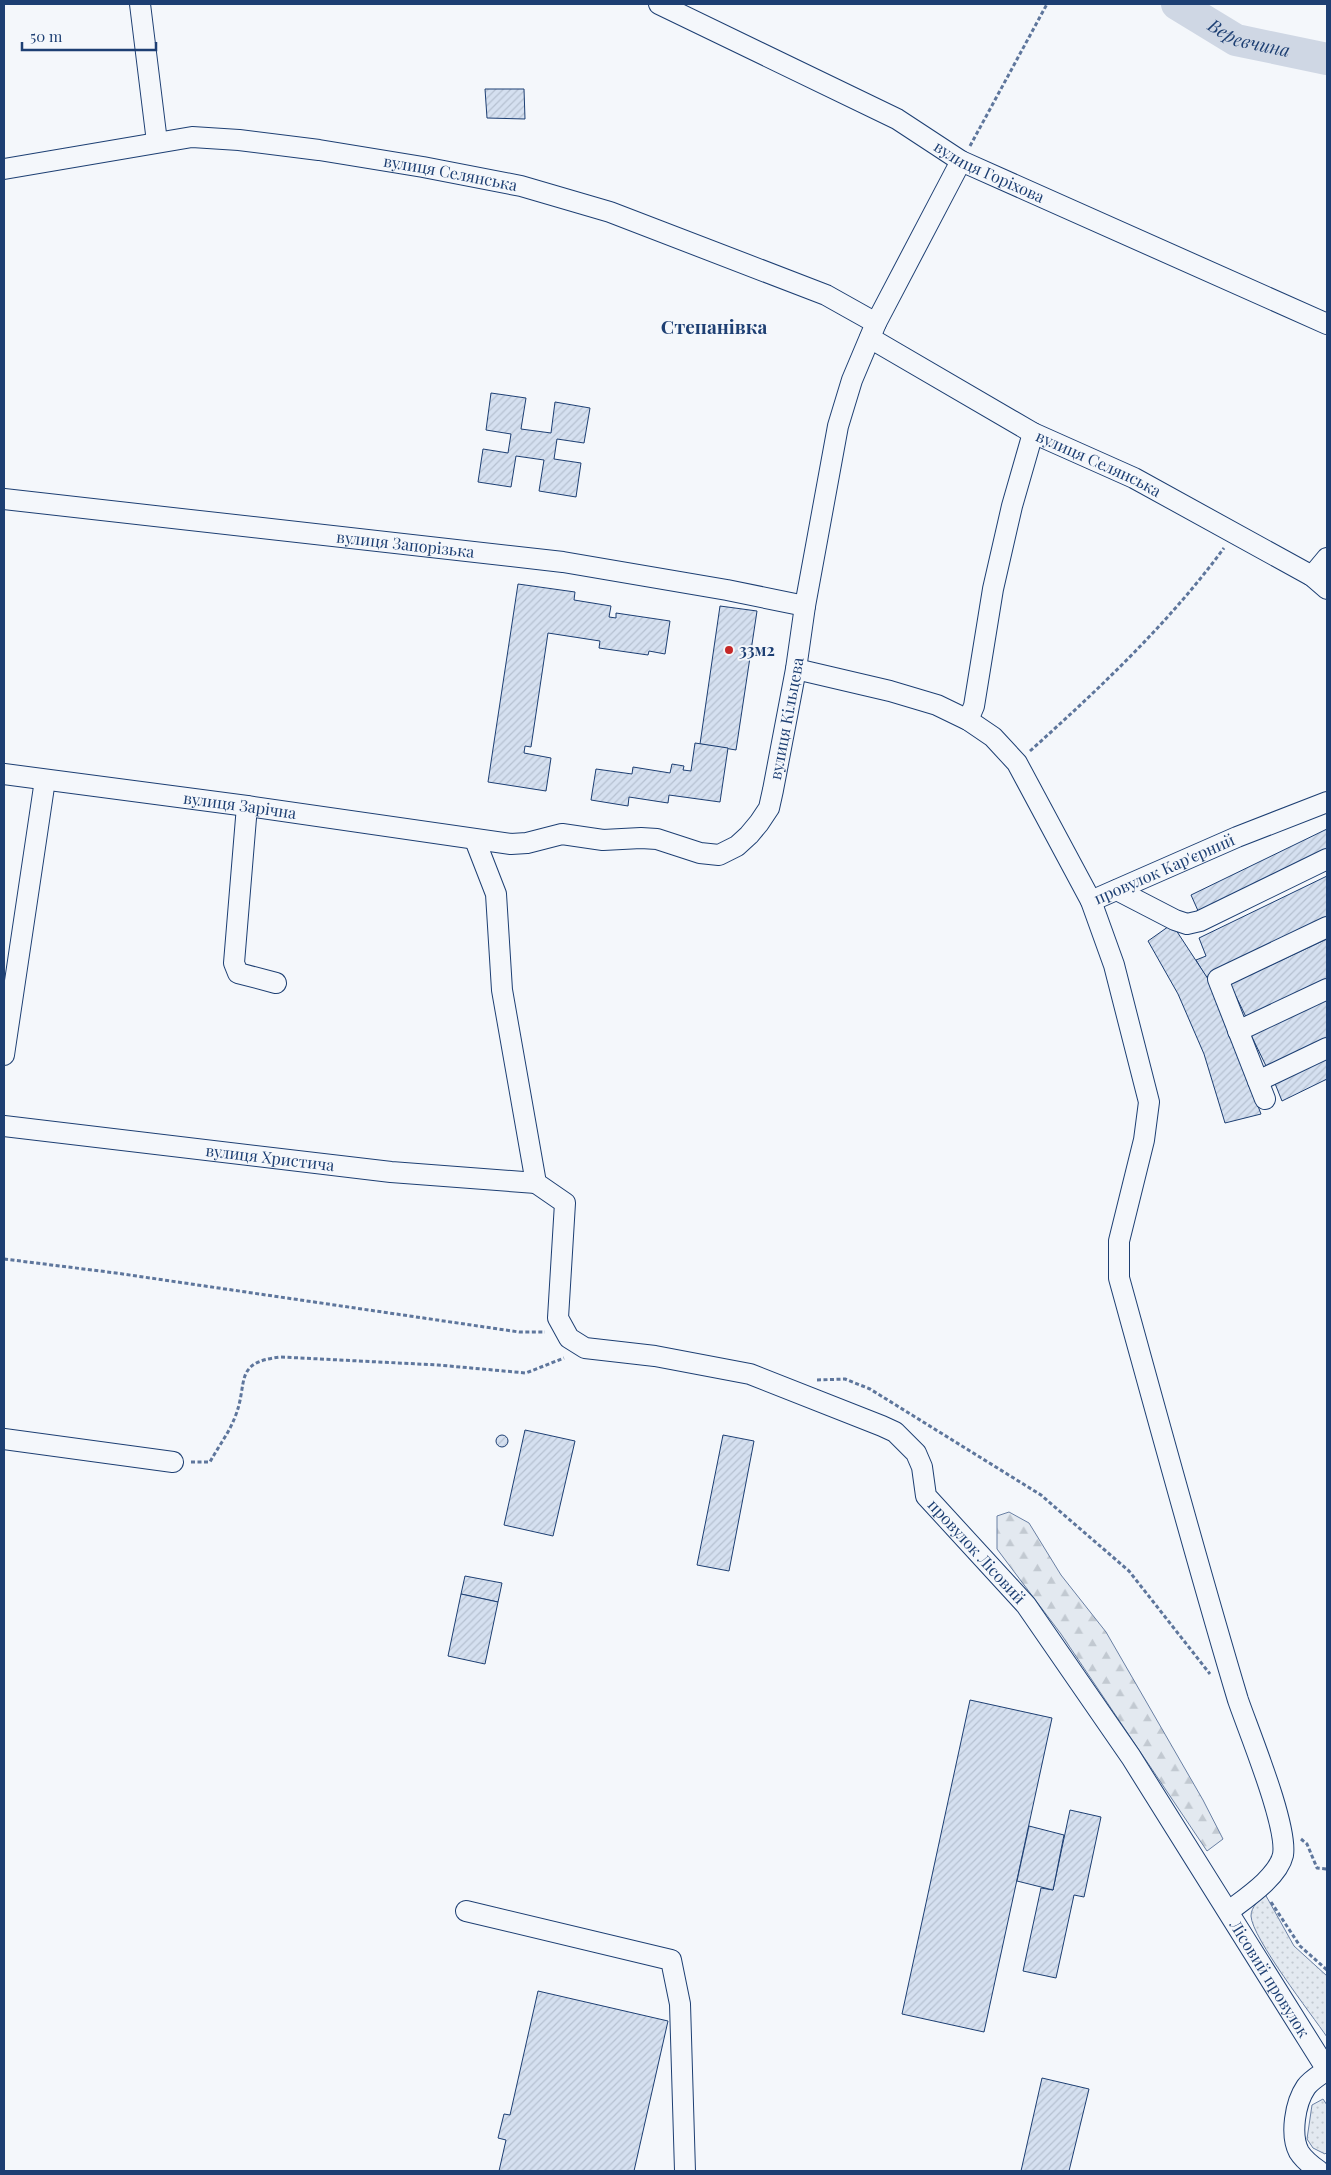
<svg xmlns="http://www.w3.org/2000/svg" width="1331" height="2175" viewBox="0 0 1331 2175" font-family="'Playfair Display',serif">
	<defs>
		<pattern id="grass-dots" width="8" height="8" patternUnits="userSpaceOnUse" patternTransform="scale(1.25)"><rect width="8" height="8" fill="#e3e9f0"/><path d="M2 2h.1M6 6h.1" fill="none" stroke="#c2c9d1" stroke-width="1.8" stroke-linecap="round"/></pattern>
		<pattern id="forest-firs" width="22" height="20" patternUnits="userSpaceOnUse" patternTransform="scale(1.25)"><rect width="22" height="20" fill="#e3e9f0"/><path d="M5 1l3.5 6h-7zM16 11l3.5 6h-7z" fill="#c2c9d1"/></pattern>
		<pattern id="building-hatch" width="6" height="6" patternUnits="userSpaceOnUse" patternTransform="scale(1.25)"><rect width="6" height="6" fill="#d5e0f0"/><path d="M-1 1l2-2M0 6l6-6M5 7l2-2" fill="none" stroke="#b6c1d1"/></pattern>
	</defs>
	<rect width="100%" height="100%" fill="#f4f7fb"/>
	<g fill="url(#grass-dots)" stroke="#687fa3">
		<path d="M1265,1894l29,52 33,30v61c-15,-22 -75,-99 -76,-121 0,-9 8,-16 14,-22z"/>
		<polygon points="1323,2099 1327,2105 1327,2152 1325,2154 1313,2148 1307,2139 1312,2105"/>
	</g>
	<polygon fill="url(#forest-firs)" stroke="#687fa3" points="1009,1512 1029,1523 1061,1575 1106,1632 1203,1800 1223,1839 1207,1851 1061,1634 997,1549 997,1516"/>
	<g fill="none" stroke-linecap="round" stroke-linejoin="round">
		<path stroke="#cfd7e4" stroke-width="32" id="s1" d="M1177,4l59,36 91,19"/>
	</g>
	<g fill="url(#building-hatch)" stroke="#1d3f73">
		<polygon points="485,89 524,89 525,119 487,118"/>
		<polygon points="491,393 526,398 521,429 551,433 555,402 590,408 584,443 557,439 554,459 581,463 576,497 539,491 544,460 516,456 511,487 478,482 483,449 508,453 511,434 486,430"/>
		<polygon points="518,584 575,592 574,600 611,606 609,617 616,618 616,613 670,621 665,654 649,651 648,655 599,648 600,641 548,633 531,747 525,746 524,753 551,758 546,791 488,782"/>
		<polygon points="720,606 757,611 736,750 700,744"/>
		<polygon points="695,743 728,748 720,802 669,795 668,803 629,797 628,806 591,800 596,769 632,774 633,767 670,773 672,764 684,766 683,770 691,771"/>
		<polygon points="1327,829 1327,851 1199,913 1191,895"/>
		<polygon points="1327,876 1327,921 1206,977 1196,960 1206,956 1199,938"/>
		<polygon points="1172,924 1212,985 1261,1114 1225,1123 1204,1054 1178,994 1148,941"/>
		<polygon points="1327,939 1327,979 1246,1017 1230,984"/>
		<polygon points="1327,999 1327,1040 1267,1068 1251,1035"/>
		<polygon points="1327,1056 1327,1079 1282,1101 1274,1081"/>
		<polygon points="525,1430 575,1441 553,1536 504,1525"/>
		<circle cx="502" cy="1441" r="6"/>
		<polygon points="723,1435 754,1441 729,1571 697,1565"/>
		<polygon points="465,1576 502,1583 498,1602 461,1594"/>
		<polygon points="461,1594 498,1602 485,1664 448,1656"/>
		<polygon points="970,1700 1052,1718 984,2032 902,2014"/>
		<polygon points="1070,1810 1101,1817 1084,1897 1074,1895 1056,1978 1023,1971 1041,1888 1053,1890"/>
		<polygon points="1029,1826 1064,1835 1053,1890 1017,1881"/>
		<polygon points="538,1991 668,2021 634,2171 499,2171 506,2140 498,2138 504,2114 510,2115"/>
		<polygon points="1042,2078 1089,2089 1069,2171 1021,2171"/>
	</g>
	<g fill="none" stroke-linecap="round" stroke-linejoin="round">
		<defs>
			<g id="minor">
				<polyline points="140,4 157,142"/>
				<path id="s2" d="M659,4l238,115 64,42 366,163"/>
				<path id="s3" d="M4,169l188,-32 47,3 80,10 104,17 98,19 89,26 216,83 50,28"/>
				<path id="s4" d="M870,338l163,95 101,45 178,98 15,13"/>
				<path id="s5" d="M4,499l559,63 164,28 78,16"/>
				<polyline points="1312,576 1327,558"/>
				<path d="M796,669l94,22 47,14 31,15 25,17 24,26 74,138 23,64 35,137 -5,38 -25,101v37c39,141 77,282 119,422 11,32 50,126 45,155 -5,22 -37,43 -54,56"/>
				<polyline points="968,720 974,706 993,589 1012,506 1033,433"/>
				<path id="s6" d="M4,774l243,32 264,38 16,-1 35,-9 41,6 38,-2 16,1 43,14 19,2 18,-9 12,-11 10,-12 10,-15 4,-18 23,-121 9,-63 33,-180 14,-46 24,-57 85,-162"/>
				<polyline points="247,806 234,963 238,973 276,983"/>
				<path id="s7" d="M475,840l21,54 6,96 34,193 29,20 -7,115 11,20 16,10 70,8 95,18 132,52 13,6 21,21 6,14 4,29 100,109 105,152 196,313c-7,5 -16,10 -21,17 -11,16 -16,48 -7,65 5,8 13,14 20,19"/>
				<polyline points="1117,890 1175,920 1187,924 1200,921 1327,859"/>
				<path id="s8" d="M1091,901l146,-64 90,-35"/>
				<polyline points="1238,1031 1327,989"/>
				<polyline points="4,1055 45,780"/>
				<polyline points="1258,1081 1327,1048"/>
				<polyline points="1265,1099 1218,979 1327,927"/>
				<path id="s9" d="M4,1126l387,46 145,11"/>
				<polyline points="4,1439 173,1462"/>
				<polyline points="466,1911 671,1960 680,2004 685,2171"/>
			</g>
		</defs>
		<use href="#minor" stroke="#1d3f73" stroke-width="22"/>
		<g stroke="#5e769c" stroke-width="3" stroke-dasharray="4 2.5" stroke-linecap="butt">
			<polyline points="970,146 1047,4"/>
			<path d="M1030,751c70,-63 138,-127 194,-203"/>
			<polyline points="4,1259 116,1273 519,1332 545,1332"/>
			<polyline points="817,1380 845,1379 870,1389 1041,1495 1129,1571 1210,1674"/>
			<path d="M191,1462h19c8,-15 19,-29 25,-45 14,-34 -3,-55 46,-60l157,8 88,8 38,-15"/>
			<polyline points="1301,1839 1307,1844 1317,1868 1327,1869"/>
			<polyline points="1271,1902 1300,1946 1327,1970"/>
		</g>
		<use href="#minor" stroke="#f4f7fb" stroke-width="20"/>
	</g>
	<circle fill="#c62828" stroke="#f4f7fb" stroke-width="2" cx="729" cy="650" r="5"/>
	<g text-anchor="middle" stroke-width="4" stroke-linejoin="round" paint-order="stroke">
		<g font-size="16" fill="#1d3f73" stroke="#f4f7fb">
			<text dy="6" stroke="none"><textPath href="#s2" startOffset="371">вулиця Горіхова</textPath></text>
			<text dy="6" stroke="none"><textPath href="#s3" startOffset="452">вулиця Селянська</textPath></text>
			<text dy="6" stroke="none"><textPath href="#s4" startOffset="261">вулиця Селянська</textPath></text>
			<text dy="6" stroke="none"><textPath href="#s5" startOffset="404">вулиця Запорізька</textPath></text>
			<text dy="6" stroke="none"><textPath href="#s6" startOffset="885">вулиця Кільцева</textPath></text>
			<text dy="6" stroke="none"><textPath href="#s6" startOffset="238">вулиця Зарічна</textPath></text>
			<text dy="6" stroke="none"><textPath href="#s8" startOffset="80">провулок Кар'єрний</textPath></text>
			<text dy="6" stroke="none"><textPath href="#s9" startOffset="268">вулиця Христича</textPath></text>
			<text dy="6" stroke="none"><textPath href="#s7" startOffset="1015">провулок Лісовий</textPath></text>
			<text dy="6" stroke="none"><textPath href="#s7" startOffset="1534">Лісовий провулок</textPath></text>
		</g>
		<g font-size="16" font-weight="bold" fill="#1d3f73" stroke="#f4f7fb" text-anchor="start">
			<text x="739" y="656">33м2</text>
		</g>
		<g font-size="18" font-style="italic" fill="#1d3f73" stroke="#f4f7fb">
			<text dy="6" stroke="none"><textPath href="#s1" startOffset="81">Веревчина</textPath></text>
		</g>
		<g font-size="19" font-weight="bold" fill="#1d3f73" stroke="#f4f7fb">
			<text x="714" y="334">Степанівка</text>
		</g>
	</g>
	<rect width="1331" height="2175" fill="none" stroke="#1d3f73" stroke-width="10"/>
	<path d="M22 42v8h134v-8" fill="none" stroke="#1d3f73" stroke-width="2.5"/>
	<text x="30" y="42" font-size="15" fill="#1d3f73" stroke="#f4f7fb" stroke-width="4" paint-order="stroke">50 m</text>
</svg>
